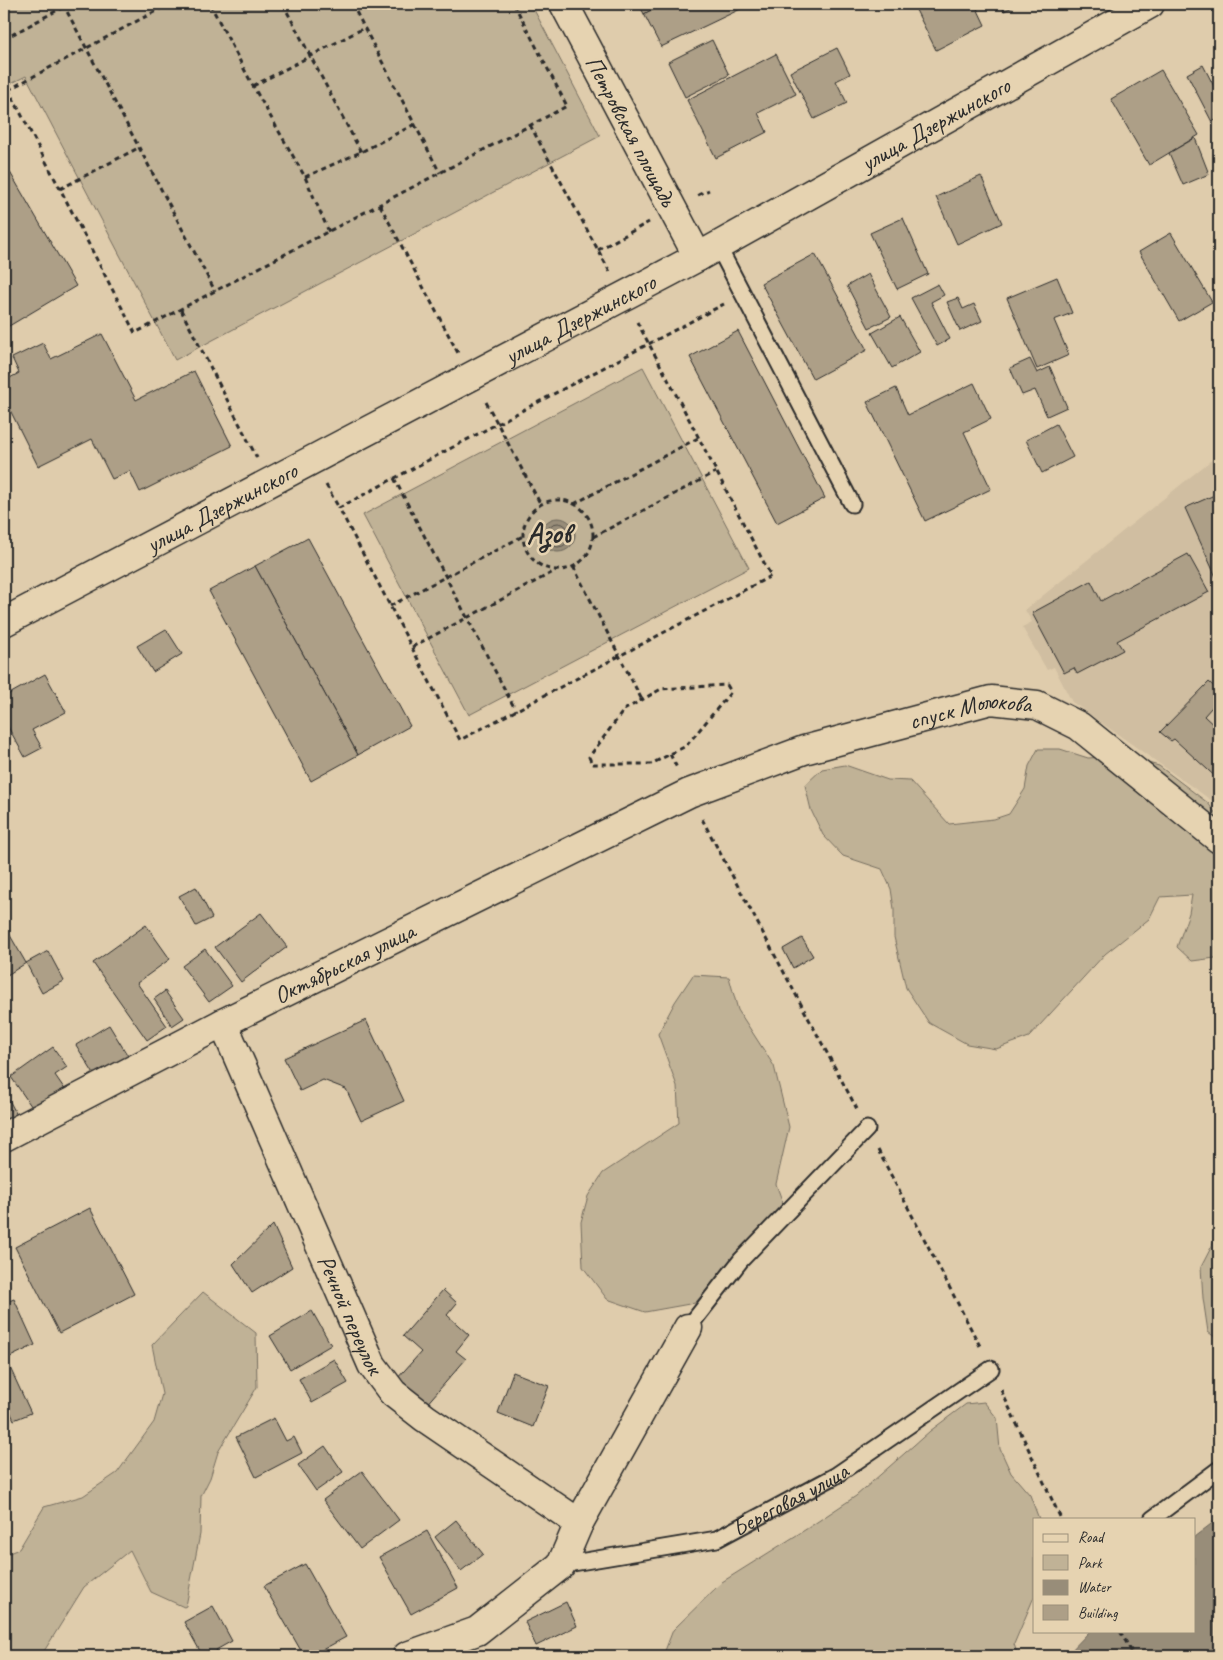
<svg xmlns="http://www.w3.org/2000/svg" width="1223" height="1660" viewBox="0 0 1223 1660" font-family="Caveat,sans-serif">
	<rect width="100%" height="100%" fill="#dfccac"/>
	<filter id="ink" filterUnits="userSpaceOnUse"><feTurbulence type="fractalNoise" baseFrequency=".02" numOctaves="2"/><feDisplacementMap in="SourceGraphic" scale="10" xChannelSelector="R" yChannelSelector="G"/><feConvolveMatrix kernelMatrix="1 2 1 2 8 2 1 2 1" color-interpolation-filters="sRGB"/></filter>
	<g filter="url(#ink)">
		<polygon fill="#d0bea1" points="1219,454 1219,811 1217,809 1218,805 1072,702 1054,667 1047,670 1022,627 1032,622 1025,610"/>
		<g fill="#c0b296" stroke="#766e60">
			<polygon points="4,4 531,4 600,136 175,360 26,76 4,87"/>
			<polygon points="643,367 749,568 469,715 363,515"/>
			<polygon points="1038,749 1060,749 1088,758 1122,756 1159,766 1208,803 1219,818 1219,955 1215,958 1192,961 1177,947 1189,913 1192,895 1160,897 1149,919 1105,954 1029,1037 996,1049 967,1044 929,1023 906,988 894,937 894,909 891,889 882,869 843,856 823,835 811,810 805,785 822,769 845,765 888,780 910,781 949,824 994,819 1009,814 1025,789 1029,766"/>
			<polygon points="693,975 729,977 738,1010 774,1066 789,1127 776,1184 783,1203 773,1217 695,1303 645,1312 607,1299 583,1267 581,1222 588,1196 603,1173 679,1123 677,1086 658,1034 675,1002"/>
			<polygon points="1217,1236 1219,1236 1219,1340 1208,1332 1203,1298 1201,1267"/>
			<polygon points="203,1292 256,1333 257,1387 218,1452 210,1478 201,1496 200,1534 186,1606 184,1607 151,1592 130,1550 84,1587 41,1656 4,1656 4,1555 19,1549 44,1507 83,1496 117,1473 154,1422 162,1394 152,1345"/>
			<polygon points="984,1402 997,1418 1000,1449 1011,1473 1030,1495 1039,1519 1034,1519 1034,1597 1014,1644 1018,1656 663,1656 673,1630 722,1582 808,1528 856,1496 930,1431 966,1404"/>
		</g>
		<g fill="#988d79" stroke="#6c665a">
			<circle cx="558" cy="535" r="17"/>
			<polygon points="1219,1518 1219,1656 1066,1656 1090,1631 1194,1631 1194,1537"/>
		</g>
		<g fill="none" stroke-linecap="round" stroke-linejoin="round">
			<circle stroke="#57524a" stroke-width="1" cx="558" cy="535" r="12"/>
		</g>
		<g fill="#ad9f87" stroke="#2b2b2b">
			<polygon points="639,4 662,4 644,14"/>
			<polygon points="662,4 751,4 661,47 644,14"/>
			<polygon points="913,4 975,4 985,25 936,50"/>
			<polygon points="1001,4 1019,4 1004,11"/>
			<polygon points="712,40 729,75 685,97 668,62"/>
			<polygon points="837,48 850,74 836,81 847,103 814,119 790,72"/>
			<polygon points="776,54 796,94 758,113 767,132 716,158 687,100"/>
			<polygon points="1203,65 1219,96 1219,118 1212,122 1187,74"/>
			<polygon points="1161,70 1199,135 1149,165 1111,99"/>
			<polygon points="1195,138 1209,174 1183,185 1169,153"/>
			<polygon points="4,162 76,286 4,329"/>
			<polygon points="981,176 1002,223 957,244 936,197"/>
			<polygon points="903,218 928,274 897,289 870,233"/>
			<polygon points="1171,233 1212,302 1179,321 1139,252"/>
			<polygon points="815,254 867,350 813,379 761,283"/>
			<polygon points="868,274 891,317 869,328 847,286"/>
			<polygon points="1057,277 1072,313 1054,320 1069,355 1037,369 1007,298"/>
			<polygon points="938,284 944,295 931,302 950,339 937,346 911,298"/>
			<polygon points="958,298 963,309 974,304 982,321 960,331 947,302"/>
			<polygon points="900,317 920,352 892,368 872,333"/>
			<polygon points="738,331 825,498 777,523 690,357"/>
			<polygon points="102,334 136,400 194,371 232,446 140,492 130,471 112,479 92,439 38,466 4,398 4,381 19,373 12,358 43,343 51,359"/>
			<polygon points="1030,359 1037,373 1050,367 1067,407 1047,416 1035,390 1022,395 1010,368"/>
			<polygon points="974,383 991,419 964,432 991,489 925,521 867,402 896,388 908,415"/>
			<polygon points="1056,424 1073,457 1042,473 1026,440"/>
			<polygon points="1219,493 1219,576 1216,577 1185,508"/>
			<polygon points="308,538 410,726 358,755 255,566"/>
			<polygon points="1188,554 1209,592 1117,641 1123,650 1077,674 1074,668 1064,673 1032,613 1091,581 1101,601"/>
			<polygon points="255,566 358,755 311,781 209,591"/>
			<polygon points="166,629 182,654 153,672 137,646"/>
			<polygon points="45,674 66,712 32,730 42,748 25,757 4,720 4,697"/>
			<polygon points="1209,682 1219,691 1219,699 1204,716 1219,730 1219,780 1174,739 1171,741 1160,732"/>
			<polygon points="196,887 212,918 196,926 179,896"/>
			<polygon points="261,913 287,947 241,982 215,947"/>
			<polygon points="4,925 26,963 4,977"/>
			<polygon points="146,925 170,959 137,983 167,1026 147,1040 93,963"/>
			<polygon points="802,938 813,956 793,968 783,949"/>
			<polygon points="205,949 232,986 209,1002 182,966"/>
			<polygon points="48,951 64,981 42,993 26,963"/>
			<polygon points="165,991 184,1018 172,1026 154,999"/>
			<polygon points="366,1020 404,1101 361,1121 346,1089 323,1080 300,1091 284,1058"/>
			<polygon points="109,1025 128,1056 95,1076 76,1045"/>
			<polygon points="53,1047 67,1067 55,1075 66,1091 36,1113 11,1077"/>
			<polygon points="9,1100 18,1117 4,1124 4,1103"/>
			<polygon points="90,1208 134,1294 59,1333 15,1247"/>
			<polygon points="273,1225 292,1267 252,1293 233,1264"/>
			<polygon points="443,1290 457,1303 447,1315 469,1335 456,1351 466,1359 425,1406 396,1380 421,1352 403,1336"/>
			<polygon points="14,1299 35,1345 6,1359 31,1413 14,1420 4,1398 4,1303"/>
			<polygon points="312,1311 331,1345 290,1369 270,1336"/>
			<polygon points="334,1359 348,1383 312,1403 299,1379"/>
			<polygon points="513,1372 549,1386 533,1427 498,1413"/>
			<polygon points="274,1418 286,1441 294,1437 302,1453 256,1477 236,1437"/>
			<polygon points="325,1446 343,1472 316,1491 298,1465"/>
			<polygon points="362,1471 399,1520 360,1549 323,1500"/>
			<polygon points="456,1520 483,1554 461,1571 435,1537"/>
			<polygon points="427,1531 458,1588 411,1614 379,1557"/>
			<polygon points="305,1564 346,1637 311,1656 304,1656 264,1586"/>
			<polygon points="566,1602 577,1626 536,1646 525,1622"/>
			<polygon points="213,1606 232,1641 216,1650 220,1656 190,1656 200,1651 184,1622"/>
		</g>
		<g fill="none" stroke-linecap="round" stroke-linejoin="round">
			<defs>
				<g id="lane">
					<polyline points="718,246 852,504"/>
					<polyline points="688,1328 741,1260 867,1129"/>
					<polyline points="1152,1519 1219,1469"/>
					<path id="s1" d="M561,1565l156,-26 118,-63 156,-107"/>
				</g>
				<g id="street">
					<path id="s2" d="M698,257l452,-253"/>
					<path id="s3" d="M223,1023l149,342 21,28 32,25 154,105"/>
					<path id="s4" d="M4,1137l219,-114 466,-230 115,-43 187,-50 46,5 42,21 140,113"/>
					<polyline points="407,1656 477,1631 561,1565 579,1523 688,1328"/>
				</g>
				<g id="secondary">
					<path id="s5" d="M4,622l694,-365 -134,-253"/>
				</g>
			</defs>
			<use href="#lane" stroke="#2b2b2b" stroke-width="19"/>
			<use href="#street" stroke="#2b2b2b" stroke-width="31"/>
			<use href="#secondary" stroke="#2b2b2b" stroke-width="31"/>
			<g stroke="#2b2b2b" stroke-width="3" stroke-dasharray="5 4" stroke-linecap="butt">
				<polyline points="63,4 215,291"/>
				<polyline points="210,4 253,86 305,177 329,232"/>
				<polyline points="283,4 361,152"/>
				<polyline points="352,4 440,173"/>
				<polyline points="1178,8 1186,4"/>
				<polyline points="4,39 69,4"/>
				<polyline points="4,81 135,333 567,106 514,4"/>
				<polyline points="253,86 364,28"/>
				<polyline points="8,90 169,4"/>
				<polyline points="4,105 14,100"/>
				<polyline points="530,125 610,272"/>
				<polyline points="305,177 361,152 415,124"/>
				<polyline points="60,189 138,148"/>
				<polyline points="698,195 709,190"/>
				<polyline points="380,205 458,353"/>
				<polyline points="598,250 649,222"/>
				<polyline points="181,310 257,458"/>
				<path d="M637,322c46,84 89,169 134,254l-311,164 -121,-232c128,-69 257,-136 385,-204"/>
				<polyline points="486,402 541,505"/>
				<polyline points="394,478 516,711"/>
				<polyline points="326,485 339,508"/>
				<circle cx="558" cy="535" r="35"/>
				<polyline points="574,504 698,438"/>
				<polyline points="593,537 716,472"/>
				<polyline points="573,566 642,700"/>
				<polyline points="390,606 523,536"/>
				<polyline points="412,647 557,570"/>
				<polygon points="727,685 731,692 686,746 651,764 592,764 589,757 624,710 661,689"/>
				<polyline points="670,754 677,768"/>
				<polyline points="702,819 857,1109"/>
				<polyline points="878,1150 981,1348"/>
				<polyline points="1001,1390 1061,1519"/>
				<polyline points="1120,1631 1134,1656"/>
			</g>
			<use href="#lane" stroke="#e6d3b1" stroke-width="15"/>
			<use href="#street" stroke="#e6d3b1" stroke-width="28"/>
			<use href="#secondary" stroke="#e6d3b1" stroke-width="28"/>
		</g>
	</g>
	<g text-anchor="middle" stroke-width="5" stroke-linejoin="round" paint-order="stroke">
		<g font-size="24" fill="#2b2b2b" stroke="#e6d3b1">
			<text dy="8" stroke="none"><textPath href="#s2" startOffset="272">улица Дзержинского</textPath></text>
			<text transform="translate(631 131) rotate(62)" y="8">Петровская площадь</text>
			<text dy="8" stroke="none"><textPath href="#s5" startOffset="651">улица Дзержинского</textPath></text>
			<text dy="8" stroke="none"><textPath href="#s5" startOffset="246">улица Дзержинского</textPath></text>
			<text dy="8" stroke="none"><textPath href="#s4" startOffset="1061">спуск Молокова</textPath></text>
			<text dy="8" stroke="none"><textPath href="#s4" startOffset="382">Октябрьская улица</textPath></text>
			<text dy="8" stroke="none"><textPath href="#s3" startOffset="318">Речной переулок</textPath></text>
			<text dy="8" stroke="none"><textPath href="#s1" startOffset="241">Береговая улица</textPath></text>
		</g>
		<g font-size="29" font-weight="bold" fill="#2b2b2b" stroke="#e6d3b1">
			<text x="549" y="543">Азов</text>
		</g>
	</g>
	<rect width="1223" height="1660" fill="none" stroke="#e6d3b1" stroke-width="20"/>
	<rect x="10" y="10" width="1203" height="1640" fill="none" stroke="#2b2b2b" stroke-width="2" filter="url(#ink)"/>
	<rect x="1033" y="1518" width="162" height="115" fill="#e6d3b1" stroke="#9b907b"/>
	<rect x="1043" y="1534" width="25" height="8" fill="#e6d3b1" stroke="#9b907b"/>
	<text x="1078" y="1542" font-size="15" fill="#2b2b2b">Road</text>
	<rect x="1043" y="1555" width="25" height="15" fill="#c0b296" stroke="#9b907b"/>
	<text x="1078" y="1568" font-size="15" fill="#2b2b2b">Park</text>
	<rect x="1043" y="1580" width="25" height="15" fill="#988d79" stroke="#9b907b"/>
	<text x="1078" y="1592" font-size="15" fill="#2b2b2b">Water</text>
	<rect x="1043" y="1605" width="25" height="15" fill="#ad9f87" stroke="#9b907b"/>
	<text x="1078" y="1618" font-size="15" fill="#2b2b2b">Building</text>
</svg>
